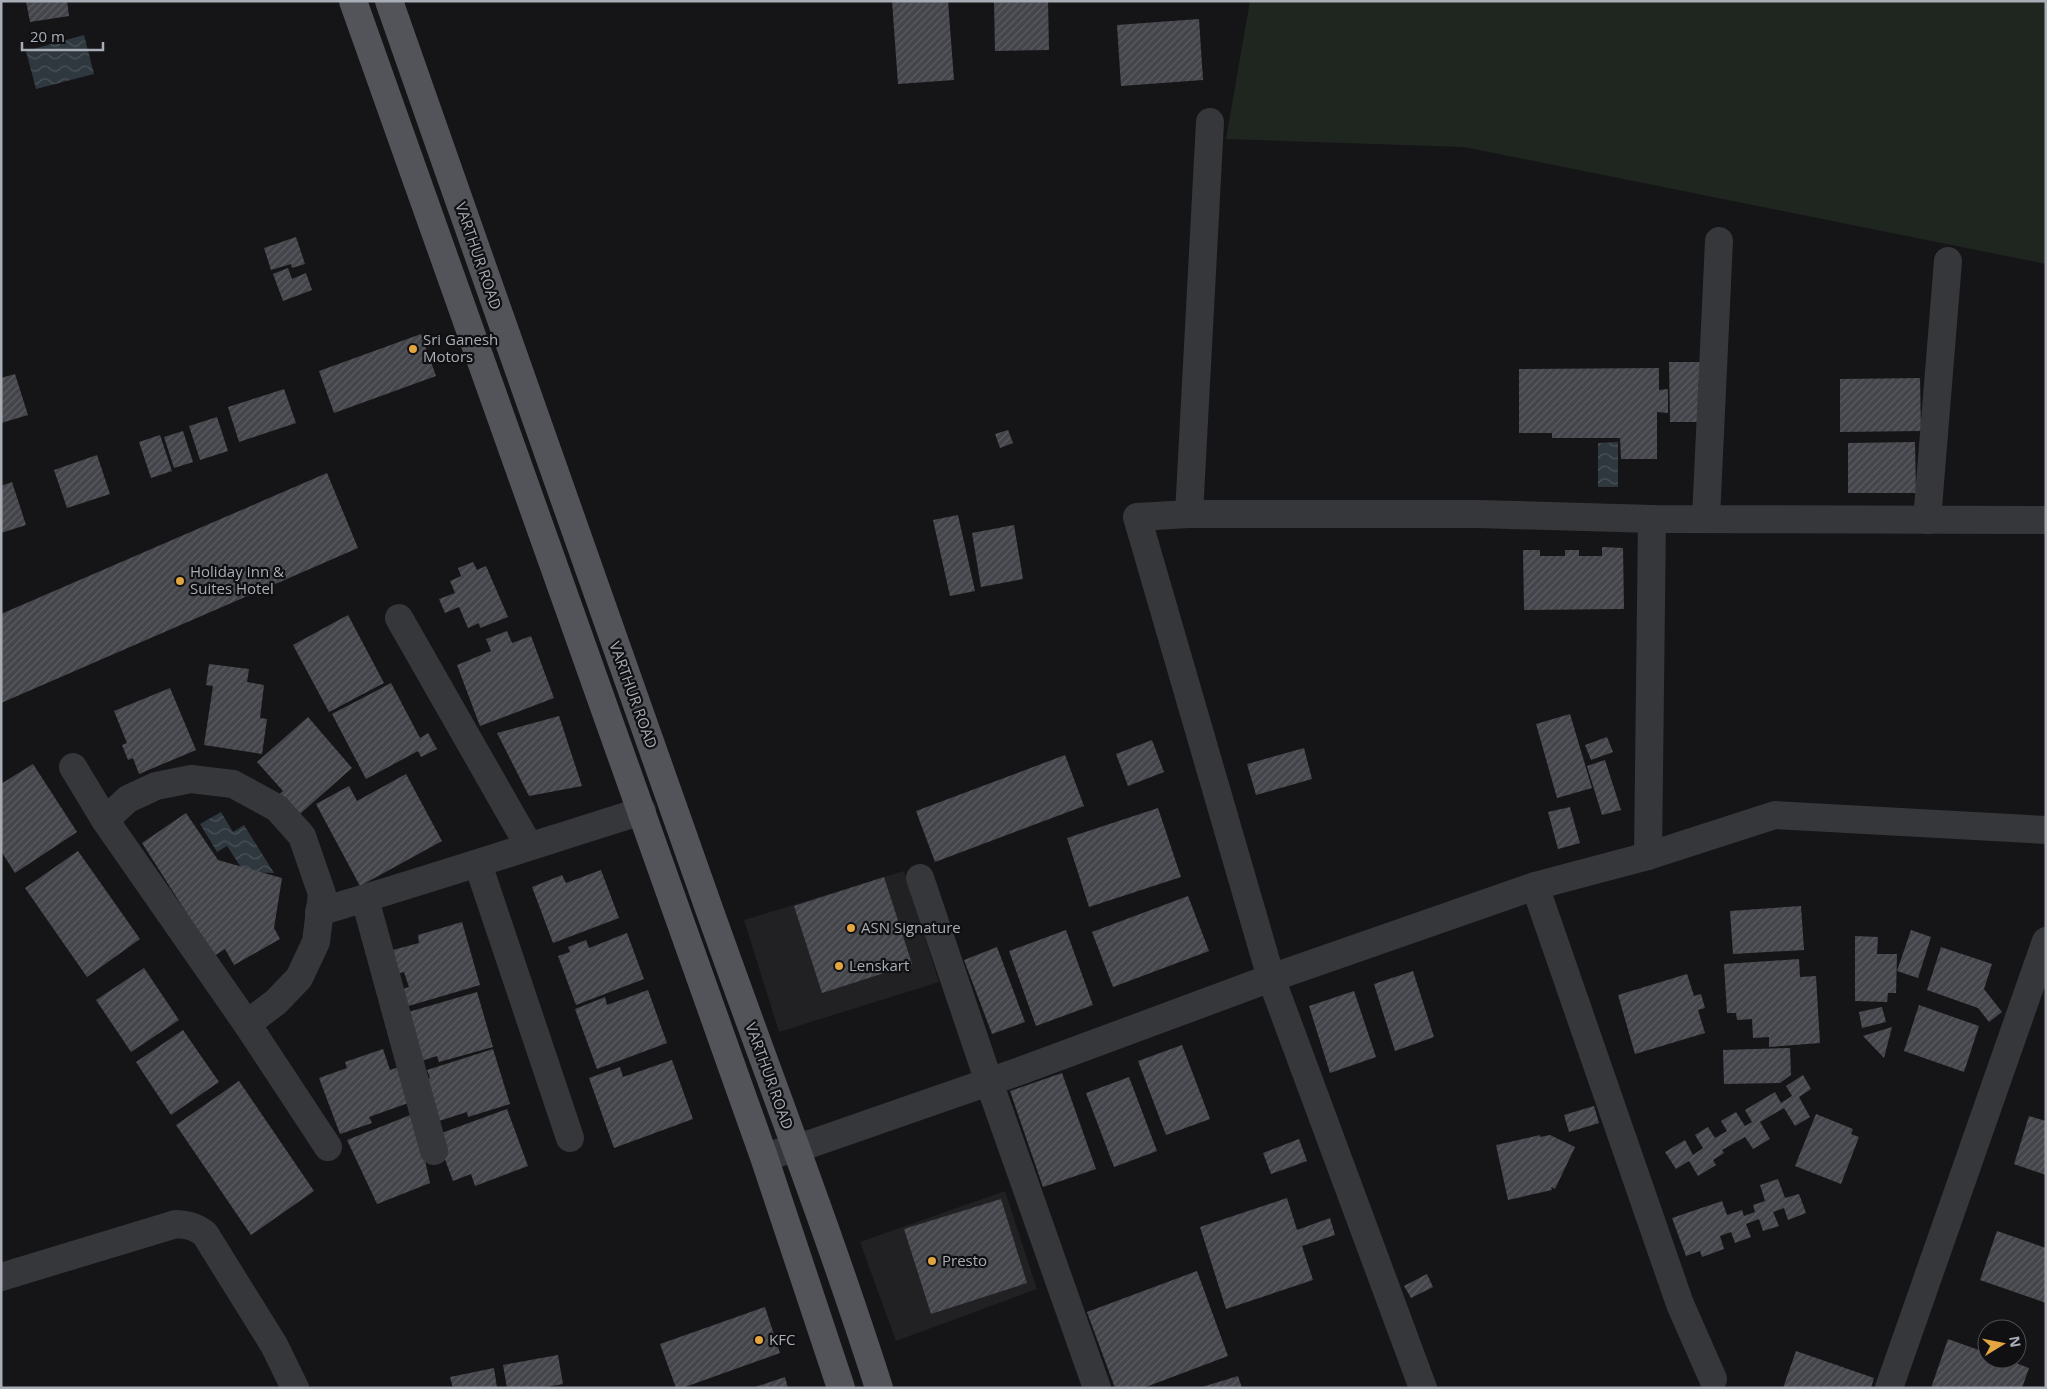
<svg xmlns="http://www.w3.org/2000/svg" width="2047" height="1389" viewBox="0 0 2047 1389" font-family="'Open Sans',sans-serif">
	<defs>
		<pattern id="water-waves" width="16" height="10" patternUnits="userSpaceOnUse" patternTransform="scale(1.25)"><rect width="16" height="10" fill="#2f383e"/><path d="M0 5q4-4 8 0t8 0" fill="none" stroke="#4a5258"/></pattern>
		<pattern id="building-hatch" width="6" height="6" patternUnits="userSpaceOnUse" patternTransform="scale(1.25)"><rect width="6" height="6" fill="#44454a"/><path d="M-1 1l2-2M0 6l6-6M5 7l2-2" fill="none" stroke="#5c5d62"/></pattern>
	</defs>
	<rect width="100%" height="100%" fill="#151517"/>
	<g fill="#212123">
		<polygon points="904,871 939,982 779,1032 744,920"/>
		<polygon points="1005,1191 1037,1289 896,1341 860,1242"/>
	</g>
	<polygon fill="#1f2620" points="1250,1 2046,1 2046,264 1464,147 1226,139"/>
	<g fill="url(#water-waves)">
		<polygon points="84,35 94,74 36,89 26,51"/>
		<polygon points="1618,442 1618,487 1598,487 1598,443"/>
		<polygon points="221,812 233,832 244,825 274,873 244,872 227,846 217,852 200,824"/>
	</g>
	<g fill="url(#building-hatch)">
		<polygon points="26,1 67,1 69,16 30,22"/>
		<polygon points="892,1 948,1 954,80 898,84"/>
		<polygon points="994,1 1048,1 1049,50 995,51"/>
		<polygon points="1199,19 1203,80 1121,86 1117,25"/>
		<polygon points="296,237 305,264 292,268 291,264 271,270 264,248"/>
		<polygon points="288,268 292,279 306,273 312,290 283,301 273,274"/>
		<polygon points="421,334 436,376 334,413 319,371"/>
		<polygon points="1669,362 1707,362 1708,422 1670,422"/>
		<polygon points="1659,368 1659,390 1668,389 1668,413 1657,412 1657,459 1621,459 1620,438 1552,438 1552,433 1519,433 1519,369"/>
		<polygon points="15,374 28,415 1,423 1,378"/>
		<polygon points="1920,378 1921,431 1840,432 1840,379"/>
		<polygon points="284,389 296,423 239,442 228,407"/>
		<polygon points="217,417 228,451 200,460 189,426"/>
		<polygon points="1008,430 1013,443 1000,448 995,434"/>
		<polygon points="183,431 193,462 174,468 164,437"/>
		<polygon points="160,435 172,471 151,478 139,442"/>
		<polygon points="1915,442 1916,493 1848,493 1848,443"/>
		<polygon points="97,455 110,494 67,508 54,470"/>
		<polygon points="327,473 358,548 1,703 1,614"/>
		<polygon points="12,482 26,525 1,533 1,486"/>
		<polygon points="958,515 975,591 950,596 933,520"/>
		<polygon points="1014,525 1023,579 981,587 972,533"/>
		<polygon points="1602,547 1623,548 1624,609 1524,610 1523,550 1540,550 1540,556 1565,556 1565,550 1579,550 1579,556 1602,556"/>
		<polygon points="473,562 477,570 486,566 508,617 480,628 479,623 468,628 459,607 445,613 439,599 455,593 450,581 461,576 458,568"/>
		<polygon points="348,615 384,683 329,712 293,645"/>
		<polygon points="507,631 512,643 531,636 554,698 480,726 457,665 491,651 486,639"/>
		<polygon points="209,664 249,669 247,682 264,685 260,718 267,719 262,754 204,745 213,686 206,685"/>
		<polygon points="391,683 420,738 428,733 437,749 421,757 418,751 366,779 332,714"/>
		<polygon points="170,688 196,750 139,774 133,758 128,760 122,745 127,743 114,711"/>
		<polygon points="1570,714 1592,788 1557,798 1536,724"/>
		<polygon points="559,716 582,786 529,796 497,733"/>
		<polygon points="308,717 352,768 293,820 274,799 283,791 257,762"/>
		<polygon points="1607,737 1613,752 1591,760 1585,745"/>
		<polygon points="1152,740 1164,772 1128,786 1116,754"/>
		<polygon points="1304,748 1312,779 1256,795 1247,764"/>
		<polygon points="1065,755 1084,806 935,862 916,811"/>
		<polygon points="1605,760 1621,810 1602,815 1587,766"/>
		<polygon points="33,764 77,832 15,873 1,851 1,784"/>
		<polygon points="406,774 442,841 360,886 316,804 349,786 357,801"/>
		<polygon points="1570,807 1580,843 1558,849 1548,812"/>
		<polygon points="1158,808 1181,877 1089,907 1067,838"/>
		<polygon points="186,813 218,860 282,878 274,928 280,939 234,965 225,949 214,956 142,843"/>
		<polygon points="78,851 140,939 87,977 25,888"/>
		<polygon points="601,870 619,918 553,943 532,887 562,875 566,883"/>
		<polygon points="884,877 912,964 822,993 794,906"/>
		<polygon points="1188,896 1209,951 1113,987 1092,932"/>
		<polygon points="1801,906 1804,950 1733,954 1730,911"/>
		<polygon points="462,922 480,985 405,1007 400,990 409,987 404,972 396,974 389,951 419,943 418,935"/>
		<polygon points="1066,930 1093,1005 1036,1026 1009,951"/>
		<polygon points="1911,930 1931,937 1918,978 1897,971"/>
		<polygon points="627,933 644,979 576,1005 558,956 570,952 568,947 586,940 589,948"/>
		<polygon points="1855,936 1878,937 1877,954 1897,954 1896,993 1888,993 1887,1002 1855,1001"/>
		<polygon points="997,947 1025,1022 992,1034 964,960"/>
		<polygon points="1941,947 1992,964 1984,989 2002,1012 1989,1022 1978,1008 1927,990"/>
		<polygon points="1799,959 1800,977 1816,976 1820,1043 1769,1047 1769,1037 1753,1038 1752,1019 1737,1020 1736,1013 1727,1013 1724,964"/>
		<polygon points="144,968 179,1020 131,1052 96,1000"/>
		<polygon points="1413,971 1434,1037 1395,1051 1374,984"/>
		<polygon points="1687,974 1694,996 1701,994 1705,1008 1698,1010 1705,1033 1635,1054 1618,995"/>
		<polygon points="648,990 667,1043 597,1069 575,1009 605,997 607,1005"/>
		<polygon points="1354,991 1376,1057 1330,1073 1309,1006"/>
		<polygon points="477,992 493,1047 439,1062 437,1056 418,1062 398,1015"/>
		<polygon points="1919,1005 1979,1026 1964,1072 1904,1051"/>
		<polygon points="1882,1007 1886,1022 1862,1028 1859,1012"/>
		<polygon points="1892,1027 1884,1058 1863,1036"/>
		<polygon points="183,1030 219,1082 171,1115 136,1062"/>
		<polygon points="1182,1045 1210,1119 1166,1135 1138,1061"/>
		<polygon points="1790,1048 1791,1075 1780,1083 1724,1084 1723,1050"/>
		<polygon points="383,1049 390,1070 399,1067 411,1102 369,1117 372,1123 340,1134 319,1078 347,1068 345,1062"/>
		<polygon points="493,1049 510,1104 468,1117 467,1112 439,1121 426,1079 430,1078 427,1070"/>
		<polygon points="672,1060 693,1119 614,1148 589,1078 620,1067 623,1077"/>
		<polygon points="1062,1073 1096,1169 1043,1187 1010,1091"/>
		<polygon points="1803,1075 1811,1089 1799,1097 1810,1117 1795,1126 1784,1108 1760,1122 1770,1139 1753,1149 1745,1137 1722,1150 1724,1153 1713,1160 1716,1165 1698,1176 1689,1161 1676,1169 1665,1152 1685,1140 1693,1155 1703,1148 1695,1135 1708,1127 1715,1138 1727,1131 1721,1121 1736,1112 1745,1126 1752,1122 1745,1110 1775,1092 1781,1103 1792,1096 1786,1086"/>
		<polygon points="1129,1077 1157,1151 1114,1167 1086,1093"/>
		<polygon points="239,1081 314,1191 251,1235 176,1125"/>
		<polygon points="1594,1106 1599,1123 1569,1132 1564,1115"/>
		<polygon points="507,1109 528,1166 475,1186 471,1174 453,1181 436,1135"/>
		<polygon points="413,1114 416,1120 430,1183 377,1204 347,1140"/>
		<polygon points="1816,1114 1853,1129 1851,1134 1859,1137 1841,1184 1795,1166"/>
		<polygon points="2029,1116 2046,1121 2046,1175 2014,1164"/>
		<polygon points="1540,1135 1540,1137 1550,1135 1575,1147 1555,1189 1551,1187 1552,1190 1508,1200 1496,1145"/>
		<polygon points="1299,1139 1307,1161 1271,1174 1263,1153"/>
		<polygon points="1778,1179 1785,1198 1799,1194 1806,1213 1788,1220 1784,1208 1773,1212 1779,1226 1763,1231 1759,1219 1746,1224 1751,1237 1735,1243 1731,1232 1720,1236 1724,1249 1702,1257 1700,1251 1686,1256 1672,1218 1722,1201 1727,1215 1742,1210 1744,1216 1755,1212 1753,1205 1765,1201 1760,1185"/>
		<polygon points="1287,1198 1297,1230 1330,1218 1335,1235 1302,1246 1313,1280 1226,1309 1200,1227"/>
		<polygon points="1001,1199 1027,1283 931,1314 904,1229"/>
		<polygon points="1997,1231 2046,1248 2046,1303 1980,1280"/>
		<polygon points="1197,1271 1228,1356 1143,1388 1115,1388 1087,1312"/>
		<polygon points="1427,1274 1433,1287 1411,1298 1404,1286"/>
		<polygon points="765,1307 780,1353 682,1388 676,1388 660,1344"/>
		<polygon points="1948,1339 1987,1353 1987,1359 2005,1359 2029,1368 2022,1388 1931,1388"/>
		<polygon points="1796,1351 1874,1378 1871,1388 1783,1388"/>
		<polygon points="558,1355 563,1384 541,1388 507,1388 503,1365"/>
		<polygon points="494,1368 497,1388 453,1388 450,1377"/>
		<polygon points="1238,1376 1242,1388 1202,1388 1202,1387"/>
		<polygon points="785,1377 788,1388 755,1388 755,1387"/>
	</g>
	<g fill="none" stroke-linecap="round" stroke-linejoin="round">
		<g stroke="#36373b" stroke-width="28">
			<polyline points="1189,514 1210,122"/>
			<polyline points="1706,518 1719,241"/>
			<polyline points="1927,520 1948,261"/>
			<polyline points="399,618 529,846"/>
			<polyline points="73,767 105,820 247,1024 328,1147"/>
			<polyline points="105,820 128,799 156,786 191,779 233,784 277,808 302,836 322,894 316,942 299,978 276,1002 247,1024"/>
			<polyline points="1648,856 1652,519"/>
			<polyline points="478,864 570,1138"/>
			<polyline points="920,878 989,1082 1097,1388"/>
			<polyline points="1535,886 1680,1304 1713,1379"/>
			<polyline points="365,899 434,1151"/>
			<path d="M319,912c108,-32 215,-67 323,-101"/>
			<polyline points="764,1157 813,1143 1020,1071 1271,978 1535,886 1648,856 1775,815 2046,830"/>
			<path d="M1,1277l175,-53c12,1 19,2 29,10l69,111 21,43"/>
			<polyline points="1423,1388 1271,978 1137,517 1189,514 1478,514 1652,519 2046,520"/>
			<polyline points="1889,1388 2046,941"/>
		</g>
		<g stroke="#52545a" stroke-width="28">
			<polyline points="353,1 764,1157 841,1388"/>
			<path d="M389,1c104,295 207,591 312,885 59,168 124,333 178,502"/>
		</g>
	</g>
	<g fill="#e3a540" stroke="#101012" stroke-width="2">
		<circle cx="413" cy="349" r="5"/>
		<circle cx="180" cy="581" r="5"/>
		<circle cx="851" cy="928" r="5"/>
		<circle cx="839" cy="966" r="5"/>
		<circle cx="932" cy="1261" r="5"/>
		<circle cx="759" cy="1340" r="5"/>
	</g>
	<g text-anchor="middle" stroke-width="4.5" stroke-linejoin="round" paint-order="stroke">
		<g font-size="15" fill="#a8adb6" stroke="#101012">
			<text transform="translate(478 256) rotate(71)" y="5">VARTHUR ROAD</text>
			<text transform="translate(633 695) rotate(70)" y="5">VARTHUR ROAD</text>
			<text transform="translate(769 1076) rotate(70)" y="5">VARTHUR ROAD</text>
		</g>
		<g font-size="15" fill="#a8adb6" stroke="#101012" text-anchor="start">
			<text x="423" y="345">Sri Ganesh<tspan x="423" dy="17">Motors</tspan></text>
			<text x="190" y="577">Holiday Inn &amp;<tspan x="190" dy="17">Suites Hotel</tspan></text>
			<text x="861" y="933">ASN Signature</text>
			<text x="849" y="971">Lenskart</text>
			<text x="942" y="1266">Presto</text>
			<text x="769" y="1345">KFC</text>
		</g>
	</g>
	<rect width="2047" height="1389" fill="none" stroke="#a8adb6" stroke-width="5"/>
	<g transform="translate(2002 1344) rotate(80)"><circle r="24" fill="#101012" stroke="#4d4f54"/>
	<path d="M0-4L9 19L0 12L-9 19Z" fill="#e3a540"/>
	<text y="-8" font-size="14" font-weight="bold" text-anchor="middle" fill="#a8adb6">N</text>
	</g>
	<path d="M22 42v8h81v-8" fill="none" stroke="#a8adb6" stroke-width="2.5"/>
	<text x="30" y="42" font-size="15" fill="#a8adb6" stroke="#101012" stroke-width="4" paint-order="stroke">20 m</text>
</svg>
